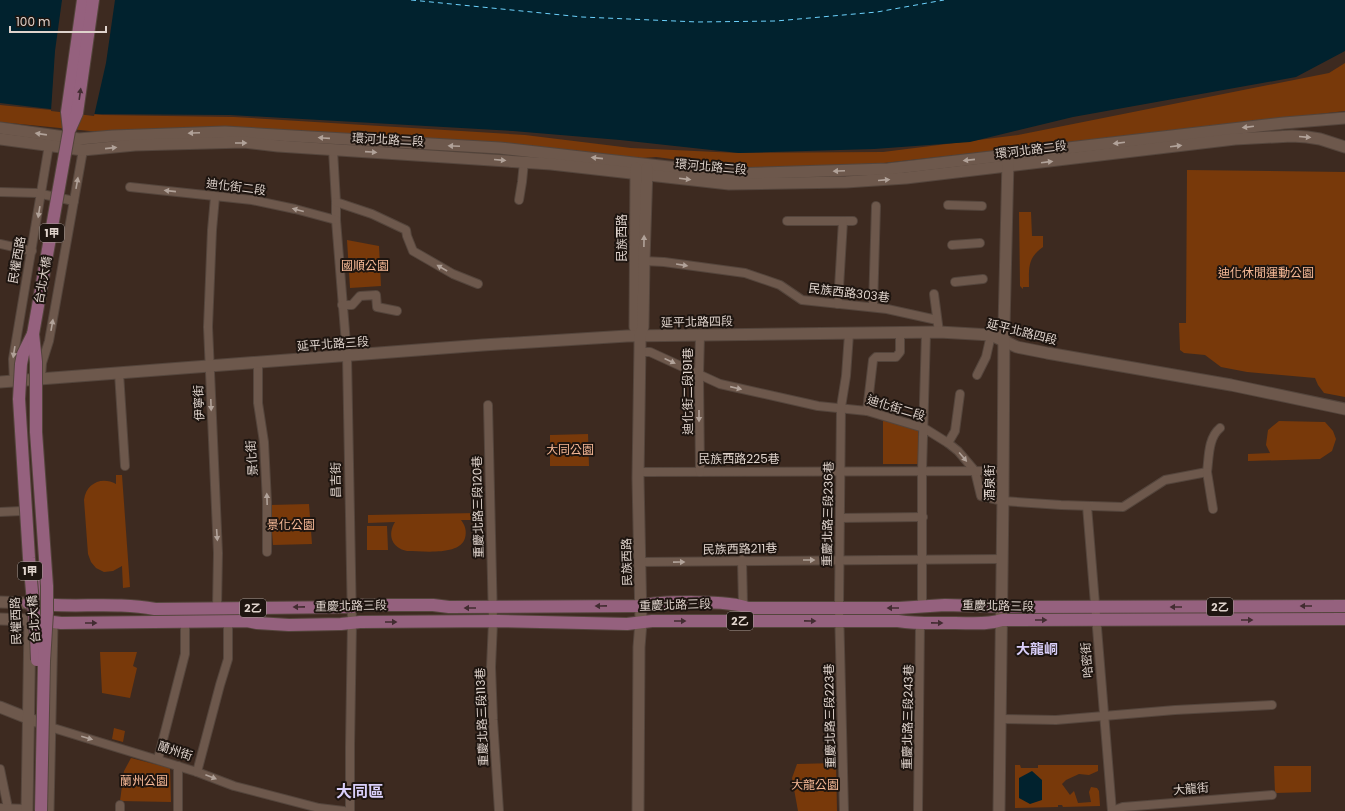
<svg xmlns="http://www.w3.org/2000/svg" width="1345" height="811" viewBox="0 0 1345 811" font-family="Poppins,'Noto Sans TC',sans-serif">
	<rect width="100%" height="100%" fill="#3d2a20"/>
	<g fill="#78390a">
		<polygon points="1345,63 1345,111 884,163 750,169 656,157 627,159 333,134 100,132 0,122 0,105 102,115 234,117 525,135 631,148 738,153 883,152 1018,135 1329,73"/>
		<polygon points="1187,170 1345,172 1345,397 1324,393 1318,385 1315,378 1247,372 1221,367 1205,355 1184,353 1180,350 1179,323 1186,323"/>
		<path d="M1019,212h12l1,24h11v11c-16,11 -14,22 -14,40h-6v2l-3,-3z"/>
		<polygon points="347,240 379,246 381,286 350,288"/>
		<polygon points="883,418 918,429 918,464 883,464"/>
		<polygon points="1279,421 1325,422 1333,431 1336,439 1332,451 1320,459 1248,461 1248,454 1270,453 1266,445 1268,430"/>
		<polygon points="588,434 589,466 550,466 550,435"/>
		<path d="M116,475h6l8,112 -7,1 -1,-22 -9,5 -9,1 -8,-4 -5,-6 -3,-8 -4,-54c2,-17 18,-24 32,-16z"/>
		<polygon points="309,504 312,544 273,545 270,505"/>
		<path d="M477,513v7h-16c4,5 6,11 4,18 -5,18 -42,13 -58,13 -15,-3 -20,-16 -12,-29l-27,1v-8z"/>
		<polygon points="367,526 387,526 388,550 367,550"/>
		<polygon points="100,652 137,652 133,666 137,668 130,698 102,693"/>
		<polygon points="114,728 125,731 123,742 112,739"/>
		<polygon points="131,758 170,768 171,802 120,801 124,771"/>
		<polygon points="836,763 837,811 798,811 792,778 797,764"/>
		<polygon points="1015,765 1020,765 1021,768 1038,768 1038,765 1098,765 1098,771 1089,775 1079,774 1066,780 1062,784 1070,795 1074,791 1078,803 1091,802 1089,792 1091,787 1097,788 1099,791 1100,806 1063,807 1062,805 1058,805 1058,807 1015,808"/>
		<polygon points="1274,766 1311,766 1311,792 1275,793"/>
	</g>
	<g fill="#01222e">
		<polygon points="0,0 1345,0 1345,51 1296,77 1073,117 970,142 874,149 739,153 620,140 513,131 230,115 92,114 0,103"/>
		<polygon points="1032,771 1042,780 1042,800 1030,804 1019,798 1019,778"/>
	</g>
	<polygon fill="#3d2a20" points="62,0 115,0 106,63 94,116 51,111 55,51"/>
	<g fill="none" stroke-linecap="round" stroke-linejoin="round">
		<polyline stroke="#6cd2fd" stroke-width="1" stroke-dasharray="5 4" stroke-linecap="butt" points="411,0 582,17 698,22 776,21 877,12 944,0"/>
		<defs>
			<g id="street">
				<polyline points="333,150 336,202 336,220 347,356 352,623 350,746 350,811"/>
				<polyline points="130,187 252,200 295,209 336,220"/>
				<polyline points="0,192 37,193 74,201"/>
				<polyline points="215,197 212,230 208,327 218,553 217,608"/>
				<polyline points="519,200 522,182 524,162"/>
				<polyline points="336,202 372,214 406,230 407,236 413,251 453,274 478,284"/>
				<polyline points="948,205 982,206"/>
				<polyline points="787,221 853,221"/>
				<polyline points="0,244 32,251"/>
				<polyline points="952,245 980,243"/>
				<polyline points="644,261 664,262 745,273 780,285 802,300 887,309 937,320"/>
				<polyline points="955,282 983,279"/>
				<polyline points="934,294 939,332"/>
				<polyline points="838,304 843,221"/>
				<polyline points="342,305 352,305 360,296 376,295 377,307 397,311"/>
				<polyline points="873,307 876,206"/>
				<path d="M640,352h10l70,32 98,22 49,5 57,17 24,15 10,8 17,20 6,25 22,5 58,4 62,2 42,-27 42,-8c2,-15 1,-34 13,-44"/>
				<polyline points="258,362 258,403 264,442 267,502 267,552"/>
				<polyline points="119,373 125,466"/>
				<polyline points="977,375 986,357 991,335"/>
				<polyline points="41,377 42,363 49,341 83,150"/>
				<polyline points="14,381 13,359 49,145"/>
				<polyline points="488,405 493,622 491,667 493,720 499,811"/>
				<polyline points="867,411 873,360 876,357 896,357 900,352 900,333"/>
				<polyline points="948,443 955,431 960,394"/>
				<polyline points="638,472 1003,471"/>
				<polyline points="700,472 699,375 700,335"/>
				<polyline points="1207,472 1213,509"/>
				<polyline points="1087,506 1112,811"/>
				<polyline points="0,512 22,511"/>
				<polyline points="840,518 923,517"/>
				<polyline points="742,560 743,605"/>
				<polyline points="640,562 1002,559"/>
				<polyline points="922,606 922,471 926,333"/>
				<polyline points="1001,719 1056,720 1175,710 1272,705"/>
				<polyline points="50,727 197,772 234,786 319,808 344,811"/>
				<polyline points="158,759 185,654 185,621"/>
				<polyline points="0,769 8,808"/>
				<polyline points="197,772 220,685 228,659 228,621"/>
				<polyline points="0,808 27,809"/>
				<polyline points="120,811 120,805"/>
				<polyline points="178,811 178,766"/>
				<polyline points="844,811 839,607 841,407 846,376 849,334"/>
				<polyline points="918,811 920,623"/>
				<polyline points="1112,811 1123,807 1272,795"/>
			</g>
			<g id="secondary">
				<polyline points="0,128 79,139 113,136 225,132 500,148 731,174 888,169 1284,123 1345,118"/>
				<polyline points="0,139 83,150 135,145 244,142 278,146 551,164 729,184 846,182 906,178 1235,139 1292,136 1307,137 1320,139 1345,147"/>
				<polyline points="636,168 635,327 640,336"/>
				<polyline points="0,382 483,345 627,336 939,332 991,335 1017,347 1047,353 1231,385 1345,409"/>
				<polyline points="0,602 28,603"/>
				<polyline points="0,619 30,620"/>
				<polyline points="0,707 35,721"/>
				<polyline points="27,811 30,621"/>
				<polyline points="48,811 52,623"/>
				<polyline points="638,811 639,647 641,622 638,478 640,346 640,336 643,327 644,261 647,168"/>
				<polyline points="999,811 1003,496 1004,327 1008,160"/>
			</g>
			<g id="primary">
				<polyline points="69,130 67,112 83,0"/>
				<polyline points="69,131 77,113 93,0"/>
				<polyline points="38,582 40,605 45,611"/>
				<path d="M28,603c42,6 85,-2 127,6l197,-2 8,-2h73l16,2 191,-1c20,-5 90,-6 108,2h151l46,-3 69,2 331,-1"/>
				<path d="M37,620l24,3 186,-2 10,2 32,2 52,-1 19,-2 138,-1 129,3 25,-3h246c19,3 38,2 57,2 16,0 32,2 47,-3l343,-1"/>
			</g>
		</defs>
		<use href="#street" stroke="#54453c" stroke-width="10"/>
		<use href="#secondary" stroke="#54453c" stroke-width="13"/>
		<use href="#primary" stroke="#54453c" stroke-width="14"/>
		<use href="#street" stroke="#6d584c" stroke-width="8"/>
		<use href="#secondary" stroke="#6d584c" stroke-width="11"/>
		<use href="#primary" stroke="#95617e" stroke-width="12"/>
		<defs>
			<g id="primary-bridge">
				<polyline points="33,334 23,354 21,364 19,399 29,558 36,636 37,660"/>
				<polyline points="41,811 44,661 47,613 47,586 36,432 36,362 33,334 69,131"/>
			</g>
		</defs>
		<use href="#primary-bridge" stroke="#54453c" stroke-width="14" stroke-linecap="butt"/>
		<use href="#primary-bridge" stroke="#95617e" stroke-width="12"/>
	</g>
	<defs><path id="oneway-solid" d="M-6-.8H1V-3.2L6.5 0L1 3.2V.8H-6Z"/></defs>
	<g fill="#422c31">
		<use href="#oneway-solid" transform="translate(80 94) rotate(-82)"/>
		<use href="#oneway-solid" transform="translate(601 606) rotate(179)"/>
		<use href="#oneway-solid" transform="translate(1306 606) rotate(180)"/>
		<use href="#oneway-solid" transform="translate(299 607) rotate(179)"/>
		<use href="#oneway-solid" transform="translate(1176 607) rotate(180)"/>
		<use href="#oneway-solid" transform="translate(470 608) rotate(-180)"/>
		<use href="#oneway-solid" transform="translate(893 608) rotate(180)"/>
		<use href="#oneway-solid" transform="translate(1041 620)"/>
		<use href="#oneway-solid" transform="translate(1247 620)"/>
		<use href="#oneway-solid" transform="translate(680 621)"/>
		<use href="#oneway-solid" transform="translate(810 621) rotate(1)"/>
		<use href="#oneway-solid" transform="translate(391 622)"/>
		<use href="#oneway-solid" transform="translate(91 623)"/>
		<use href="#oneway-solid" transform="translate(937 623) rotate(1)"/>
	</g>
	<g fill="#b1a299">
		<use href="#oneway-solid" transform="translate(1248 127) rotate(173)"/>
		<use href="#oneway-solid" transform="translate(194 133) rotate(178)"/>
		<use href="#oneway-solid" transform="translate(41 134) rotate(-172)"/>
		<use href="#oneway-solid" transform="translate(1305 137) rotate(5)"/>
		<use href="#oneway-solid" transform="translate(324 138) rotate(-176)"/>
		<use href="#oneway-solid" transform="translate(241 143)"/>
		<use href="#oneway-solid" transform="translate(1119 143) rotate(173)"/>
		<use href="#oneway-solid" transform="translate(454 146) rotate(-177)"/>
		<use href="#oneway-solid" transform="translate(1176 146) rotate(-7)"/>
		<use href="#oneway-solid" transform="translate(111 148) rotate(-6)"/>
		<use href="#oneway-solid" transform="translate(371 152) rotate(4)"/>
		<use href="#oneway-solid" transform="translate(597 158) rotate(-174)"/>
		<use href="#oneway-solid" transform="translate(500 160) rotate(5)"/>
		<use href="#oneway-solid" transform="translate(969 160) rotate(174)"/>
		<use href="#oneway-solid" transform="translate(1047 162) rotate(-7)"/>
		<use href="#oneway-solid" transform="translate(839 171) rotate(178)"/>
		<use href="#oneway-solid" transform="translate(685 179) rotate(7)"/>
		<use href="#oneway-solid" transform="translate(884 180) rotate(-5)"/>
		<use href="#oneway-solid" transform="translate(77 183) rotate(-80)"/>
		<use href="#oneway-solid" transform="translate(170 191) rotate(-174)"/>
		<use href="#oneway-solid" transform="translate(298 210) rotate(-165)"/>
		<use href="#oneway-solid" transform="translate(39 212) rotate(99)"/>
		<use href="#oneway-solid" transform="translate(644 241) rotate(-89)"/>
		<use href="#oneway-solid" transform="translate(682 265) rotate(9)"/>
		<use href="#oneway-solid" transform="translate(442 268) rotate(-150)"/>
		<use href="#oneway-solid" transform="translate(52 325) rotate(-80)"/>
		<use href="#oneway-solid" transform="translate(14 352) rotate(99)"/>
		<use href="#oneway-solid" transform="translate(670 361) rotate(25)"/>
		<use href="#oneway-solid" transform="translate(736 388) rotate(13)"/>
		<use href="#oneway-solid" transform="translate(211 405) rotate(88)"/>
		<use href="#oneway-solid" transform="translate(699 416) rotate(90)"/>
		<use href="#oneway-solid" transform="translate(963 457) rotate(50)"/>
		<use href="#oneway-solid" transform="translate(267 499) rotate(-92)"/>
		<use href="#oneway-solid" transform="translate(217 535) rotate(86)"/>
		<use href="#oneway-solid" transform="translate(809 560)"/>
		<use href="#oneway-solid" transform="translate(679 562) rotate(-1)"/>
		<use href="#oneway-solid" transform="translate(87 738) rotate(16)"/>
		<use href="#oneway-solid" transform="translate(211 777) rotate(21)"/>
	</g>
	<g text-anchor="middle" stroke-width="4" stroke-linejoin="round" paint-order="stroke">
		<g fill="#1e1510" stroke="#a59a94" stroke-width="1">
			<rect x="40" y="224" width="24" height="18" rx="3"/>
			<rect x="18" y="562" width="24" height="18" rx="3"/>
			<rect x="1207" y="598" width="26" height="18" rx="3"/>
			<rect x="240" y="599" width="26" height="18" rx="3"/>
			<rect x="727" y="612" width="26" height="18" rx="3"/>
		</g>
		<g font-size="11" font-weight="bold" fill="#dfd3cc">
			<text x="52" y="237">1甲</text>
			<text x="30" y="575">1甲</text>
			<text x="1220" y="611">2乙</text>
			<text x="253" y="612">2乙</text>
			<text x="740" y="625">2乙</text>
		</g>
		<g font-size="12" fill="#dfd3cc" stroke="#1e1510">
			<text transform="translate(388 140) rotate(3)" y="4">環河北路二段</text>
			<text transform="translate(1031 150) rotate(-7)" y="4">環河北路二段</text>
			<text transform="translate(711 167) rotate(5)" y="4">環河北路二段</text>
			<text transform="translate(236 187) rotate(7)" y="4">迪化街二段</text>
			<text transform="translate(622 238) rotate(-90)" y="4">民族西路</text>
			<text transform="translate(17 260) rotate(-80)" y="4">民權西路</text>
			<text transform="translate(43 280) rotate(-80)" y="4">台北大橋</text>
			<text transform="translate(849 293) rotate(7)" y="4">民族西路303巷</text>
			<text transform="translate(697 322) rotate(-1)" y="4">延平北路四段</text>
			<text transform="translate(1022 332) rotate(14)" y="4">延平北路四段</text>
			<text transform="translate(333 344) rotate(-4)" y="4">延平北路三段</text>
			<text transform="translate(688 391) rotate(-90)" y="4">迪化街二段191巷</text>
			<text transform="translate(199 403) rotate(-92)" y="4">伊寧街</text>
			<text transform="translate(896 408) rotate(17)" y="4">迪化街二段</text>
			<text transform="translate(252 458) rotate(-94)" y="4">景化街</text>
			<text x="739" y="463">民族西路225巷</text>
			<text transform="translate(336 480) rotate(-91)" y="4">昌吉街</text>
			<text transform="translate(990 483) rotate(-90)" y="4">酒泉街</text>
			<text transform="translate(478 507) rotate(-91)" y="4">重慶北路三段120巷</text>
			<text transform="translate(828 514) rotate(-89)" y="4">重慶北路三段236巷</text>
			<text transform="translate(740 549) rotate(-1)" y="4">民族西路211巷</text>
			<text transform="translate(627 562) rotate(-91)" y="4">民族西路</text>
			<text transform="translate(675 605) rotate(-2)" y="4">重慶北路三段</text>
			<text transform="translate(351 606) rotate(-1)" y="4">重慶北路三段</text>
			<text transform="translate(998 606) rotate(1)" y="4">重慶北路三段</text>
			<text transform="translate(34 619) rotate(-95)" y="4">台北大橋</text>
			<text transform="translate(16 621) rotate(-92)" y="4">民權西路</text>
			<text transform="translate(1087 660) rotate(-95)" y="4">哈密街</text>
			<text transform="translate(830 716) rotate(-91)" y="4">重慶北路三段223巷</text>
			<text transform="translate(482 717) rotate(-92)" y="4">重慶北路三段113巷</text>
			<text transform="translate(908 717) rotate(-89)" y="4">重慶北路三段243巷</text>
			<text transform="translate(175 751) rotate(18)" y="4">蘭州街</text>
			<text transform="translate(1191 789) rotate(-5)" y="4">大龍街</text>
		</g>
		<g font-size="12" fill="#f6b997" stroke="#1e1510">
			<text x="365" y="270">國順公園</text>
			<text x="1266" y="277">迪化休閒運動公園</text>
			<text x="570" y="454">大同公園</text>
			<text x="291" y="529">景化公園</text>
			<text x="144" y="785">蘭州公園</text>
			<text x="815" y="789">大龍公園</text>
		</g>
		<g font-size="14" font-weight="bold" fill="#d9cffa" stroke="#1e1510">
			<text x="1037" y="654">大龍峒</text>
		</g>
		<g font-size="16" font-weight="bold" fill="#d9cffa" stroke="#1e1510">
			<text x="360" y="797">大同區</text>
		</g>
	</g>
	<path d="M10 26v6h96v-6" fill="none" stroke="#dfd3cc" stroke-width="2"/>
	<text x="16" y="26" font-size="12" fill="#dfd3cc" stroke="#1e1510" stroke-width="3" paint-order="stroke">100 m</text>
</svg>
